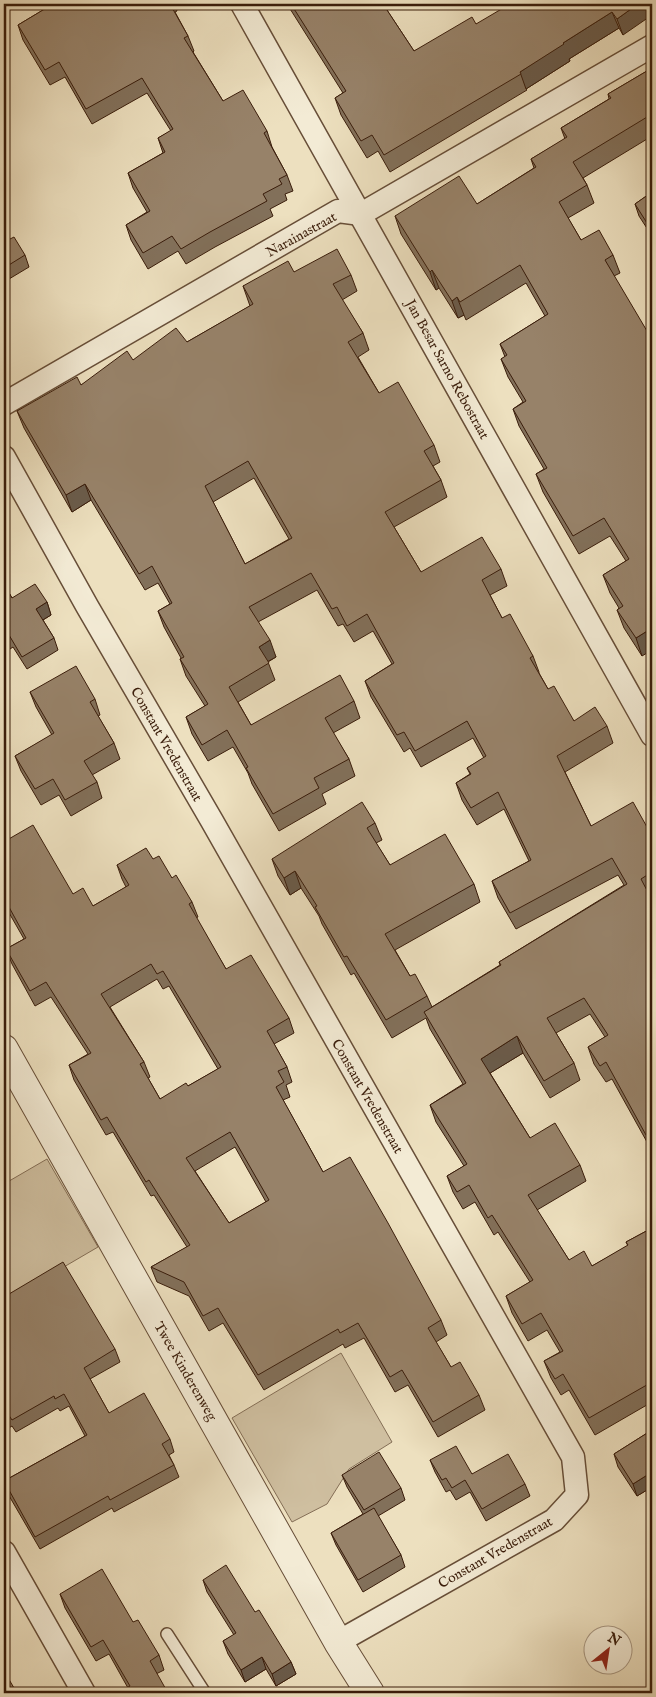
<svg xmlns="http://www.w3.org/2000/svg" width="656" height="1697" viewBox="0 0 656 1697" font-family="'IM FELL English',serif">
	<rect width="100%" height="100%" fill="#ede0bf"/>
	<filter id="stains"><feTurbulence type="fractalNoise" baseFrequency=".004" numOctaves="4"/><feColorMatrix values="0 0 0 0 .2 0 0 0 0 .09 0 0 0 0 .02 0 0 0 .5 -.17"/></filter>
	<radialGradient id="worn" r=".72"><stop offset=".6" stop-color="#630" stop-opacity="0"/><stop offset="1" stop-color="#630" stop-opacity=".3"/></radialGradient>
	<g fill="#cfbfa0" stroke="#846e56">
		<polygon points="47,1159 98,1247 4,1302 4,1184"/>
		<polygon points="341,1353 392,1442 349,1469 327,1504 292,1522 232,1418"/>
	</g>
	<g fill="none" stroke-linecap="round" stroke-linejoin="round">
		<defs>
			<polyline id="service" points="167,1634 205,1693"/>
			<g id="minor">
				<polyline points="242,4 652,735"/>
				<polyline points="4,404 338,211 361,214 652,46"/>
				<polyline points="4,457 87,606 212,821 573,1457 577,1495 554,1520 338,1642"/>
				<polyline points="4,1552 84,1693"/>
			</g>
			<polyline id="tertiary" points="4,1049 338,1642 370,1693"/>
		</defs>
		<use href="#service" stroke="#674e38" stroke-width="14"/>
		<use href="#minor" stroke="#674e38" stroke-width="25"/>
		<use href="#tertiary" stroke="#674e38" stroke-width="30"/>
		<use href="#service" stroke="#f3ebd5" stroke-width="11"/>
		<use href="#minor" stroke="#f3ebd5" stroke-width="22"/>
		<use href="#tertiary" stroke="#f3ebd5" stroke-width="28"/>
	</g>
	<g fill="#82705a" stroke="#3a1d0b" fill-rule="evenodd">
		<polygon points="53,4 175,4 177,11 175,12 188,36 194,51 193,52 223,101 267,131 272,147 287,175 293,191 285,194 287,200 270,209 273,216 215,247 186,264 178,251 148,269 131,240 126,225 147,212 133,188 128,173 163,153 158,138 171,131 147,93 92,124 65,77 50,85 23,40 18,25"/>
		<polygon points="287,4 383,4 414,51 476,24 652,4 623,35 619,28 569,59 570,61 526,89 527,90 390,172 378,151 367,158 341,115 335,98 343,93"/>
		<polygon points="652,68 652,136 583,178 587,185 594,203 568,218 581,240 613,255 620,273 614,276 642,656 624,628 617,610 619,608 610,593 603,575 626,561 610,536 579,554 543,492 536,474 544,469 519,426 513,409 523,402 508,377 501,359 505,357 500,344 545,316 526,283 466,320 464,315 458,318 439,288 436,290 401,234 395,216 477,204 534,168 531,159 565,139 561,128 609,99 608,94"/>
		<polygon points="652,192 652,236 639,216 635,204"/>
		<polygon points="4,233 8,240 25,255 29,267 4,282"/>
		<path d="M294,272l57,3 6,16 -15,9 21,33 6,17 -11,7 21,36 55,52 6,17 -7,4 8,14 6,17 -53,30 27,45 80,-3 6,17 -17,9 12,23 31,38 6,16v1l9,16 26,32 33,5 6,17 -48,29 26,54 61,10v56l-3,2 3,6v251l-40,-72 -6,3 -12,-18 -6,-17 17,-10 -15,-23 -34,19 18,30 6,17 -30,18 -27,-45 -33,20 40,65 50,27 6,16 -49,29 32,50 23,6 36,-20 -2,-4 26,-14v174l-57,33 -26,-45 -8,5 -10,-17 -7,-17 16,-9 -13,-22 -19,11 -16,-28 -6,-17 24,-14 -32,-50 -4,3 -19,-33 -12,7 -10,-17 -6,-16 17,-10 -28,-44 -6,-17 33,-21 -33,-55 -4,-11 -34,20 -38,-65 -3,2 -29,-51 -3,-8 -18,-28 -11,7 -12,-19 -6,-17 103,-36 7,17 -6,3 14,22 84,19 6,18 -85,48 15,26 17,20 5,11 68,-42 -1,-3 125,-77 -6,-10 -102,54 -18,-31 -6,-17 37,-20 -25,-52 -27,16 -15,-25 -6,-17 14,-9 -3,-6 17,-10 -11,-20 -52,29 -11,-19 -6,4 -33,-55 -6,-16 27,-17 -19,-33 -19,11 -11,-18 -5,2 -21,-36 -59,32 18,35 -8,5 7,18 -37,22 13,23 103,-24 6,17 -27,15 16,26 6,17 -33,18 4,10 -47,27 -27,-47 -4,-11 -15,-26 -25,14 -16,-27 -6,-17 19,-11 -19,-30 -6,-17 1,-1 -17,-31 -6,-16 12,-7 -12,-21 -13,7 -54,-90 -19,12 -48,-84 -7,-17 64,-26 52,-25 54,-18 63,-36 -7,-20zM254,478l35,61 -44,25 -32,-62z"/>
		<polygon points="4,584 12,598 47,602 51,615 43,620 54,638 58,650 27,669 13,647 4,653"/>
		<polygon points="30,692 95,699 100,715 98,716 114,743 120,759 92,775 97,782 102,798 71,816 59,795 41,805 21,771 15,756 52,735 36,707"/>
		<path d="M4,834l3,6 66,54 20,12 33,-19 -4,-8 -5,-14 36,-6 19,19 20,24 6,15 -2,1 30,51 63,49 5,15 -20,11 13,23 5,15 -6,3 4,12 -7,3 40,72 118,148 6,15 -11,7 15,25 28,28 6,15 -47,27 -30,-52 -13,7 -31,-54 -19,10 -2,-4 -79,46 -41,-67 -14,8 -20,-35 -32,-14 -6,-15 36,-20 -33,-52 -3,1 -38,-64 -7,3 -32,-55 -5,-15 19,-11 -37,-57 -16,9 -23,-42 -6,-15 18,-10 -20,-35zM157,979l6,10 6,-3 49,83 -30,17 -28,13 -12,-21 2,-1 -6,-15 -34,-55zM235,1147l31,55 -37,21 -34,-52z"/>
		<polygon points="4,1297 115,1349 120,1362 90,1379 109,1413 170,1439 174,1452 169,1455 174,1465 179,1477 114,1512 112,1508 40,1549 8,1494 4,1481 85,1436 69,1406 60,1411 58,1408 16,1432 12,1426 4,1431"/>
		<polygon points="652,1430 652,1487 637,1496 618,1467 614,1454"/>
		<polygon points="430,1460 472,1474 525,1484 530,1496 486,1521 470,1492 456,1500 450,1490 446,1492 435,1472"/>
		<polygon points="342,1475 401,1488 405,1500 378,1516 401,1555 405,1567 363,1592 336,1545 331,1533 363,1514 347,1487"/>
		<polygon points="203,1580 255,1612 291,1662 296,1674 276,1686 266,1669 245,1682 228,1654 223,1641 234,1635 207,1592"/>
		<polygon points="60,1594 133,1622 159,1655 164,1670 128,1688 109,1654 96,1661 65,1608"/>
	</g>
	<g fill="#6a5b4a" stroke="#3a1d0b">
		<polygon points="638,4 652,4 652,15 623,35 617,19"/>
		<polygon points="612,12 619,28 569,59 570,61 526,89 520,72 563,43"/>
		<polygon points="432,270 439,288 436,290 430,272"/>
		<polygon points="457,297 464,315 458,318 452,301"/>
		<polygon points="85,484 91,500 72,512 66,495"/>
		<polygon points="47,602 51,615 41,621 36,609"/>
		<polygon points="652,628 652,650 642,656 636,638"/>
		<polygon points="270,640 276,657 265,663 259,647"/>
		<polygon points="295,871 301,888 290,895 284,878"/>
		<polygon points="517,1036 523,1053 487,1075 481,1059"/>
		<polygon points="652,1472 652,1487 637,1496 633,1484"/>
		<polygon points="262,1657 266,1669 245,1682 241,1670"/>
		<polygon points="291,1662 296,1674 276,1686 272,1674"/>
	</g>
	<g fill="#978269" stroke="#3a1d0b" fill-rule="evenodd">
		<polygon points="53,4 170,4 188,36 184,38 223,101 243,90 267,131 264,133 287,175 279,179 282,184 263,194 267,201 210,232 181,249 172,236 143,253 126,225 150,211 128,173 165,152 158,138 173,129 142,78 86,109 59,62 45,70 18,25"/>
		<polygon points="291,4 383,4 414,51 472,17 476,24 510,4 638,4 617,19 612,12 563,43 564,44 520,72 521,74 384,155 372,135 361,141 335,98 346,91"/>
		<polygon points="652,68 652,114 573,162 587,185 559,202 581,240 599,230 613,255 605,260 647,331 652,328 652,628 636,638 617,610 623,606 603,575 629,559 604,518 573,536 536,474 547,468 513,409 526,401 501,359 507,355 500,344 548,314 520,265 460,302 457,297 452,301 432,270 430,272 395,216 459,176 477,204 536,167 531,159 567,137 561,128 611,98 608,94"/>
		<polygon points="652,192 652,231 635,204"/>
		<polygon points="4,233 8,240 14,237 25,255 4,268"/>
		<path d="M337,249l14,26 -18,9 30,49 -15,9 31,51 19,-11 36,63 -10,6 17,29 -56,32 36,60 61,-35 19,32 -19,11 20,38 8,-4 23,42 -3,2 18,31 6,-3 20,35 21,-14 12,19 -50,30 34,70 42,-24 19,34v36l-11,7 11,21v232l-6,3 -40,-73 -6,4 -12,-19 20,-12 -24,-37 -37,20 27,45 -30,18 -27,-45 -36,23 49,79 25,-15 25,42 -52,30 41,65 15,-9 8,15 36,-21 -2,-3 26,-14v154l-63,36 -26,-44 -8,5 -11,-18 19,-10 -22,-38 -19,11 -16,-28 27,-16 -41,-65 -4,3 -19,-33 -12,7 -10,-16 20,-12 -37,-59 36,-22 -42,-71 77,-47 -2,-3 128,-78 -15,-26 -102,55 -18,-32 39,-21 -33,-68 -27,16 -15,-25 15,-9 -4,-6 19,-12 -19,-35 -52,30 -11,-19 -7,3 -32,-54 29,-18 -27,-49 -20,12 -10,-19 -5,2 -21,-36 -62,34 21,33 -11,7 10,16 -40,24 22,38 89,-50 14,26 -29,17 24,41 -35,19 5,10 -46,26 -27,-46 2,-1 -21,-37 -25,15 -16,-28 22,-13 -28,-45 4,-2 -26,-46 14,-8 -20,-37 -13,8 -54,-90 -19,11 -49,-84 60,-34 4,8 46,-34 6,9 43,-32 11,14 66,-38 -10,-18 45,-25 6,11zM248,461l44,77 -47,26 -40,-78z"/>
		<polygon points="4,584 12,598 35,584 47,602 36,609 54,638 22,657 9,635 4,638"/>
		<polygon points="76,666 95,699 90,702 114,743 84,761 97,782 65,800 53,779 35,789 15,756 54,733 30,692"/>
		<polygon points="362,802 375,823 367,828 390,865 445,834 474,884 385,934 410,976 415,974 427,996 386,1020 347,956 344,957 315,907 317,906 295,871 284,878 272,859"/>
		<path d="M33,825l40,69 10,-6 10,18 36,-21 -12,-20 29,-17 7,11 6,-3 13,22 4,-3 16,27 -3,2 37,65 25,-14 38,63 -22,13 20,36 -9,4 6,11 -8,5 47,85 27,-15 38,66 53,97 -13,8 23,39 9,-5 19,33 -46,27 -31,-52 -12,7 -32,-54 -18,10 -2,-4 -80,46 -40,-67 -15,8 -19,-34 -33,-15 39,-22 -41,-65 -3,2 -39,-65 -6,3 -32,-55 22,-12 -45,-71 -16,9 -24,-42 20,-11 -22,-40v-64l3,6zM151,964l6,10 6,-3 58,96 -33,19 -2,-3 -26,16 -20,-35 4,-2 -43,-68zM230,1132l39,68 -40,23 -43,-65z"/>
		<polygon points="63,1262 115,1349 84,1368 109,1413 144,1393 170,1439 162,1444 174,1465 110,1500 108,1496 35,1537 4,1481 87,1435 64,1394 55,1399 54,1396 12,1420 8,1414 4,1416 4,1297"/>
		<polygon points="652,1430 652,1472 633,1484 614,1454"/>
		<polygon points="456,1446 472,1474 508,1454 525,1484 482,1509 465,1480 452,1488 446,1478 442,1480 430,1460"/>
		<polygon points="379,1452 401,1488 364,1510 342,1475"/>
		<polygon points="374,1508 401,1555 358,1580 331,1533"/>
		<polygon points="226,1565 255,1612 259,1610 291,1662 272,1674 262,1657 241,1670 223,1641 236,1633 203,1580"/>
		<polygon points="102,1569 133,1622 138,1620 159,1655 150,1661 168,1693 118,1693 130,1686 103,1640 91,1647 60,1594"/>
		<polygon points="4,1671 17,1693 4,1693"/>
		<polygon points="545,1689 548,1693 536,1693"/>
	</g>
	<g text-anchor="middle" stroke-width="4" stroke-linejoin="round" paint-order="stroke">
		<g font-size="14" fill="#3a1d0b" stroke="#f3ebd5">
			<text transform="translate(301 234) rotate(-29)" y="5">Narainastraat</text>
			<text transform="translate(448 369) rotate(61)" y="5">Jan Besar Sarno Rebostraat</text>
			<text transform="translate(167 744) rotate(60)" y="5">Constant Vredenstraat</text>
			<text transform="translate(368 1096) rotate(60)" y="5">Constant Vredenstraat</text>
			<text transform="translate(186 1371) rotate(60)" y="5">Twee Kinderenweg</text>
			<text transform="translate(495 1552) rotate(-30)" y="5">Constant Vredenstraat</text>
		</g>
	</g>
	<rect width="656" height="1697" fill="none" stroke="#ede0bf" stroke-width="20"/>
	<rect x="5" y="5" width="646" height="1687" fill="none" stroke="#3a1d0b" stroke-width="2.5"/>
	<rect x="10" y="10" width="636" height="1677" fill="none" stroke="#3a1d0b"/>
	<g transform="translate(608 1650) rotate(30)"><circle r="24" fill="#f3ebd5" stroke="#a99984"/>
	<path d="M0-4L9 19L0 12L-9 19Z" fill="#8f2418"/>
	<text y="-8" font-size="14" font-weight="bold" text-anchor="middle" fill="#3a1d0b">N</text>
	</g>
	<rect width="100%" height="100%" filter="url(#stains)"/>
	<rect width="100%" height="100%" fill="url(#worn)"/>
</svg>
